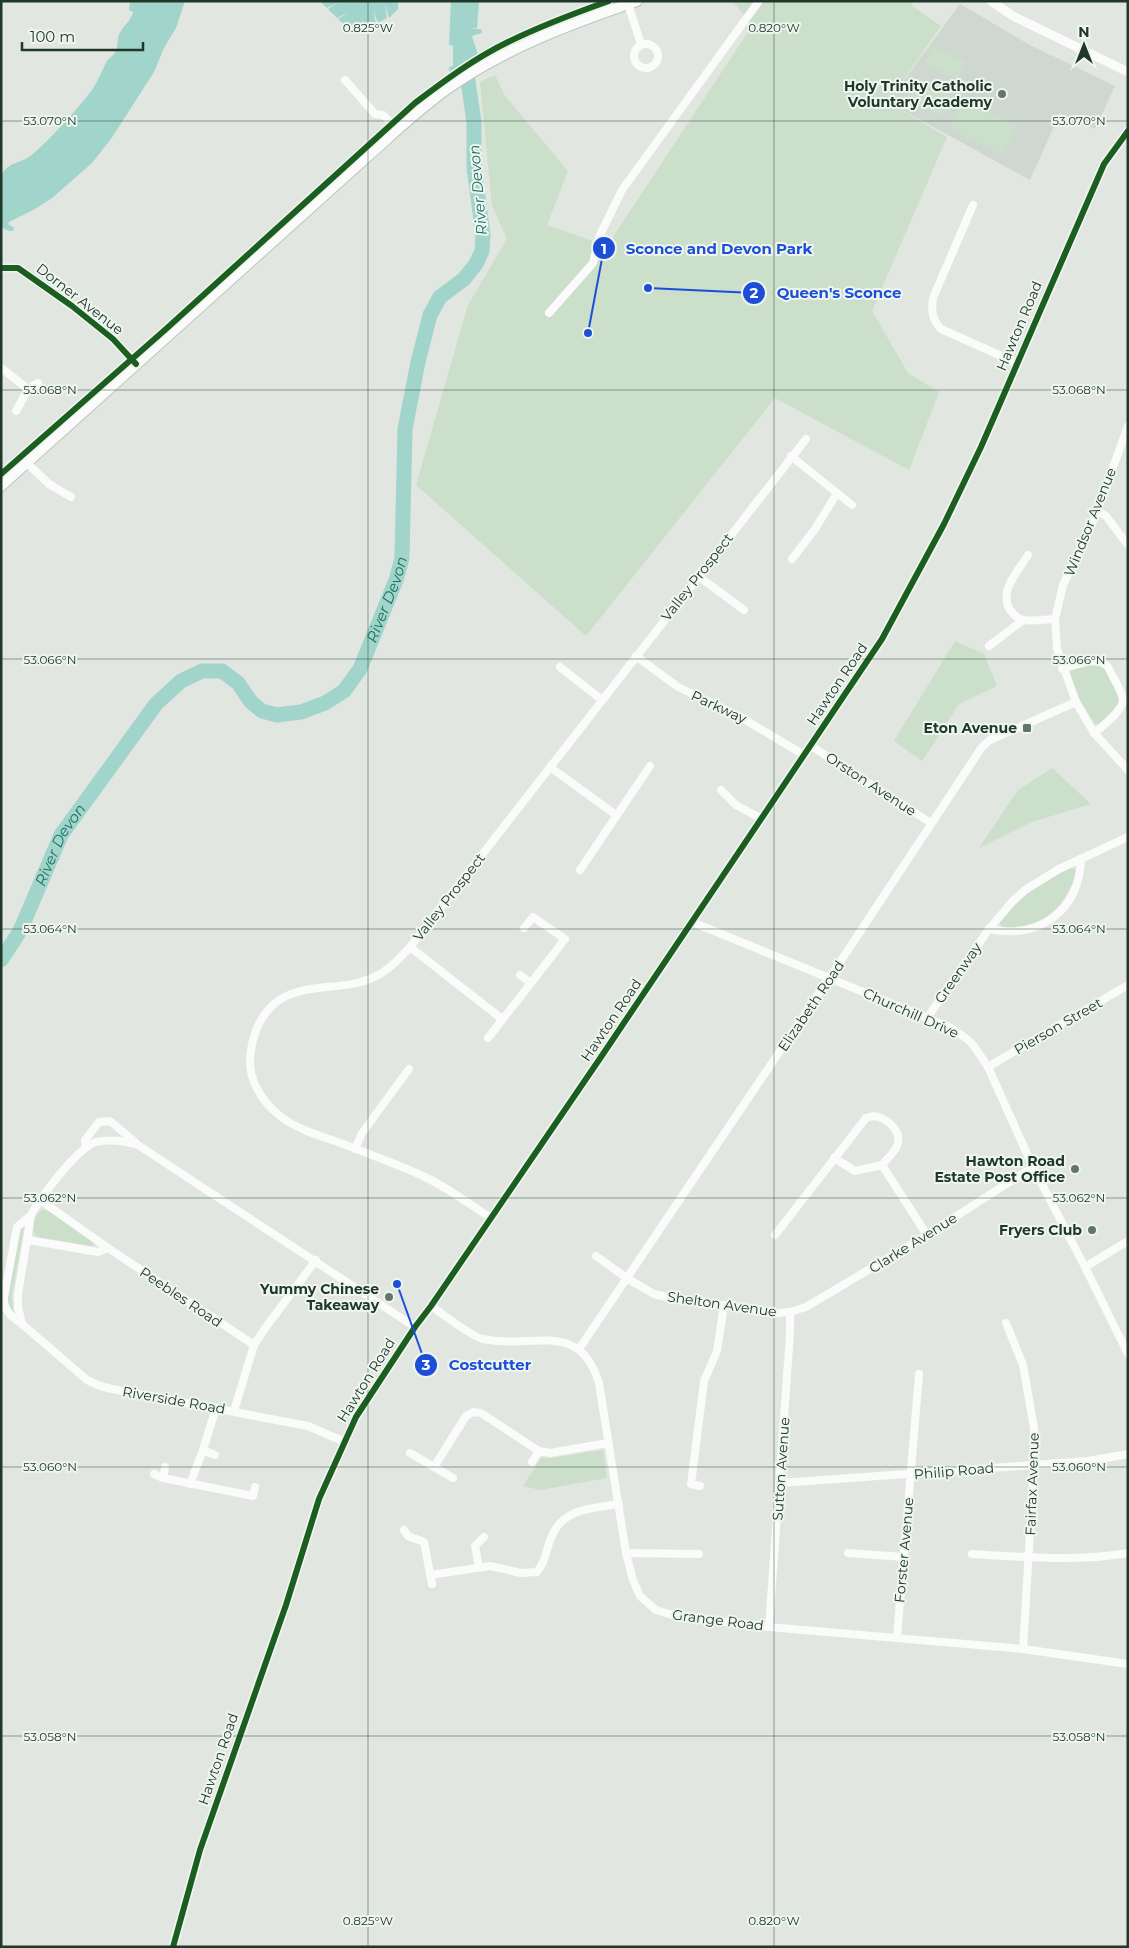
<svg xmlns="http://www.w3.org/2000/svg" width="1129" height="1948" viewBox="0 0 1129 1948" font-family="Montserrat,sans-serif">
	<rect width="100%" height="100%" fill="#e1e6e1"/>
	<polygon fill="#ced8d0" points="960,4 1030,45 1115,86 1095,129 1060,113 1030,180 888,102"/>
	<g fill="#cbdfca">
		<polygon points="733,1 913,1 911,5 941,26 888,102 947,137 872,311 908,373 939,392 909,470 775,398 586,636 416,485 468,305 507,239 492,206 480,82 495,75 505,96 568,171 547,225 607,246 752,26"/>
		<polygon points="933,46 966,62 958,79 925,63"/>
		<polygon points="916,79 953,97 943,117 906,99"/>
		<polygon points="964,99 1017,127 1003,155 949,128"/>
		<polygon points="955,641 984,654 997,686 959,704 922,761 894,741"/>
		<polygon points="1094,663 1099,664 1105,669 1120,699 1118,706 1099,724 1095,724 1081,702 1070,675 1070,671"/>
		<polygon points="1052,768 1091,804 1032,822 979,848 1018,790"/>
		<path d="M1068,868h5l2,2c1,6 -2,13 -5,18 -15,30 -36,39 -68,40l-3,-7 27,-27z"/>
		<path d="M42,1210l9,1 42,30v5l-56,-9c-7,-9 -4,-20 5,-27z"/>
		<polygon points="25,1221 12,1294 12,1303 15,1316 8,1307 6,1300 17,1234"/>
		<polygon points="603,1450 607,1478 540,1490 523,1486 541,1458 551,1458"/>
	</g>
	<g fill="#a1d4ca">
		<path d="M130,1h55l-9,27 -12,20 -10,24 -43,67 -19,24 -40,35 -17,11 -26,13 -1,2 6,4 -1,3h-4l-8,-4v-52c9,-15 22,-11 33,-22 20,-18 38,-38 55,-59 8,-10 12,-22 18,-33 2,-3 6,-5 8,-8 4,-7 1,-16 6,-22 4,-7 10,-10 12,-19l-4,-2z"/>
		<path d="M320,1h78v8l-9,9 -4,-14 2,14 -9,5 -5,-13 3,14 -11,5 -4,-12 3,12c-13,4 -17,-2 -26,-10l11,-7 -12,6 -9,-9 11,-7 -12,6z"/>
		<polygon points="451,1 479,1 477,28 470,29 481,29 482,33 472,36 478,55 450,73 449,67 453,66 453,46 449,45"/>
	</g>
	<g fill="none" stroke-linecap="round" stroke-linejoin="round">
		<path stroke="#a1d4ca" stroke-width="15" id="s1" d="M1,960l19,-29 41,-96 95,-131 25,-23 21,-10h20l16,12 13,19 11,9 15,4 24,-3 24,-9 19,-12 16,-22 36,-89 6,-22 3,-129 13,-67 12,-47 10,-18 24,-18 12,-15 6,-13 1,-16 -9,-68v-45l-10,-68v-10"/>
		<defs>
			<path id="secondary" d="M1,486l367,-330c26,-23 51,-47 79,-67 58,-41 123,-65 190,-88"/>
		</defs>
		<use href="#secondary" stroke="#bcc6bf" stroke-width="12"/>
		<g stroke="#fafbfa" stroke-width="8">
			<polyline points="628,4 641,44"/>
			<circle cx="646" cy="56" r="12"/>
			<polyline points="345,80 375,114 383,115 398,130"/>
			<path d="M973,205l-40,93c-2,13 -1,21 8,31l76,34"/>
			<polyline points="1,268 18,268 72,306 113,339 137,365"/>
			<polyline points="549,313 593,263 600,235 622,190 759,1"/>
			<polyline points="1,368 28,389 38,383"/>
			<polyline points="16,411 28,389"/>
			<polyline points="1128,426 1095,517 1063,585 1055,619 1057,649 1076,702 1094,733 1128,770"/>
			<polyline points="791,456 852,505"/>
			<polyline points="27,463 49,484 71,497"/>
			<polyline points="1097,511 1106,516 1128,545"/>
			<path d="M1028,555c-10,16 -31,38 -17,56 3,4 7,8 13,9 9,2 22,-1 31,-1"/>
			<polyline points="792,559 815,529 837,493"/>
			<polyline points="698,576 744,610"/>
			<polyline points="989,646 1023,620"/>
			<polyline points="636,656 678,687 737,715 804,755"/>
			<polyline points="560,667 602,700"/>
			<path d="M1062,669c14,-4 36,-14 46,-2 4,9 14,23 15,33 0,10 -21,27 -29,33"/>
			<polyline points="811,746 931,823"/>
			<polyline points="550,767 616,815"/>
			<polyline points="721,790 736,805 762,819"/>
			<polyline points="580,870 650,766"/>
			<polyline points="692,922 927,1018 951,1028 967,1039 974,1046 988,1067 1033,1167 1085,1267 1128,1354"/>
			<polyline points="524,928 533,917 565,939 531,983"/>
			<path d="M989,929c50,11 90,-18 92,-70"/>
			<polyline points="410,947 502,1019"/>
			<polyline points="927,1018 989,929 1012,902 1025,890 1059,869 1128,837"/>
			<polyline points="488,1038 531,983 520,975"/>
			<polyline points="988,1067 1128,985"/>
			<polyline points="86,1147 85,1140 99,1122 110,1121 135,1142"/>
			<polyline points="355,1149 362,1133 409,1069"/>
			<polyline points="834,1158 855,1171 882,1165"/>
			<polyline points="40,1200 108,1248 254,1345"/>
			<path d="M491,1218c-22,-14 -44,-31 -68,-42 -29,-13 -59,-24 -88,-35 -18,-6 -40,-13 -55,-25 -20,-16 -34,-40 -29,-66 3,-18 9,-34 23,-46 28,-23 66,-12 98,-26 15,-6 27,-19 38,-31l396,-508"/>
			<path d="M775,1235l91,-117c4,-1 7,-3 12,-1 11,3 25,16 19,29 -3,7 -10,13 -15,19l45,70"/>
			<polyline points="28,1240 98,1252 108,1248"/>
			<polyline points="596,1256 628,1279 654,1294 675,1299 777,1313 790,1312 806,1307 927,1235 1033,1167"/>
			<polyline points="1085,1267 1128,1241"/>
			<path d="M431,1306c12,8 39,30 52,33 49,11 96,-21 116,44l27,170 7,27 7,16 16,14 20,6 93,11 254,22 105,15"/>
			<polyline points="1006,1323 1023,1365 1034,1428 1034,1465 1023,1649"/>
			<path d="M22,1324c-10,-7 -19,-14 -18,-27l13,-70 14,-12"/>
			<polyline points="579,1349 848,950 982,747 990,740 1076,702"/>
			<polyline points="234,1411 254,1345 266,1327 316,1260"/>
			<path d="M345,1442l-37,-16 -196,-37 -12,-3 -13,-6 -65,-56 -4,-17v-13l13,-79c9,-17 46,-67 65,-73 13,-3 29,-1 42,3l277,182"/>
			<polyline points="203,1450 215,1455"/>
			<polyline points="410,1453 453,1478"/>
			<polyline points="532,1462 539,1451"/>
			<polyline points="434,1467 466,1416 473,1412 481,1413 539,1451 550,1453 608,1443"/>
			<polyline points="154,1474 163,1478 253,1496 255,1487"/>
			<polyline points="163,1478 165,1467"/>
			<polyline points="780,1483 1088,1461 1128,1454"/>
			<polyline points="190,1484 203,1450 216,1408"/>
			<polyline points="700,1486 691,1484 704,1381 717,1351 724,1305"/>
			<polyline points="404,1530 408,1536 424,1542 432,1584"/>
			<polyline points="626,1553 699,1554"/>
			<polyline points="848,1553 904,1557"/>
			<path d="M972,1554c52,3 104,8 156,-1"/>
			<polyline points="479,1567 475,1546 484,1537"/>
			<path d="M430,1575l60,-9 31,7 16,-1c11,-14 8,-22 15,-36 11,-28 41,-28 67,-32"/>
			<polyline points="769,1627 790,1334 790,1312"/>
			<polyline points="897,1637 919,1374"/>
		</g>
		<g stroke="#fafbfa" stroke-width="9">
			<polyline points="991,1 1013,16 1128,72"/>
			<polyline points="173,1947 200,1850 286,1605 319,1499 356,1417 415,1327 431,1306 601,1057 882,639 944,524 981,447 1104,164 1128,131"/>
		</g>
		<use href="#secondary" stroke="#fafbfa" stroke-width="10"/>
		<defs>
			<g id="cycleway">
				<polyline points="1,268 18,268 72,306 113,339 136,364"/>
				<path d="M1,474l165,-145 249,-226c29,-22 60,-45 93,-61 33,-16 67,-29 101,-41"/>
				<polyline points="173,1947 200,1850 286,1605 319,1499 356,1417 415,1327 431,1306 601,1057 882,639 944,524 981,447 1104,164 1128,131"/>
			</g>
		</defs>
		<use href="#cycleway" stroke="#eef6ef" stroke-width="9"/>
		<use href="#cycleway" stroke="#1b5e20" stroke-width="6"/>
	</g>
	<path fill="none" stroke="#203829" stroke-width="1" stroke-opacity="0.45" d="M368,1v1946M774,1v1946M1,121h1127M1,390h1127M1,659h1127M1,929h1127M1,1198h1127M1,1467h1127M1,1736h1127"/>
	<g fill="#647569" stroke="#eef6ef" stroke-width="2">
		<circle cx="1002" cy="94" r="5"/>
		<rect x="1022" y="723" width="10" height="10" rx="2.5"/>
		<circle cx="1075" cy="1169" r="5"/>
		<circle cx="1092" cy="1230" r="5"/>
		<circle cx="389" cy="1297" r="5"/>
	</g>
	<g text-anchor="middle" stroke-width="4" stroke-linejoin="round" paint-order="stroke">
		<g font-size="14" font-weight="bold" fill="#203829" stroke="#eef6ef" text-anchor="end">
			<text x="992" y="91">Holy Trinity Catholic<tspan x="992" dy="16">Voluntary Academy</tspan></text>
			<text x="1017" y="733">Eton Avenue</text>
			<text x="1065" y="1166">Hawton Road<tspan x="1065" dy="16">Estate Post Office</tspan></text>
			<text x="1082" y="1235">Fryers Club</text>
			<text x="379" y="1294">Yummy Chinese<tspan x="379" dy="16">Takeaway</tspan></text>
		</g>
		<g font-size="14" fill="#203829" stroke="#eef6ef">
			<text transform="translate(80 299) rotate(38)" y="5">Dorner Avenue</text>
			<text transform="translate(1019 326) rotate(-67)" y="5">Hawton Road</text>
			<text transform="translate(1090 522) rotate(-68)" y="5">Windsor Avenue</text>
			<text transform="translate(697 577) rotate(-52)" y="5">Valley Prospect</text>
			<text transform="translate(837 684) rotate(-56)" y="5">Hawton Road</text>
			<text transform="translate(719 707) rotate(25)" y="5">Parkway</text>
			<text transform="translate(871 784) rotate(33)" y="5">Orston Avenue</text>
			<text transform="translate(449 897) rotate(-52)" y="5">Valley Prospect</text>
			<text transform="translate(958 973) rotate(-55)" y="5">Greenway</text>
			<text transform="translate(811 1006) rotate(-56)" y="5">Elizabeth Road</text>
			<text transform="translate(911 1013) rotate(24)" y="5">Churchill Drive</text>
			<text transform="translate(611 1020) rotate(-56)" y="5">Hawton Road</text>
			<text transform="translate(1058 1026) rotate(-30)" y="5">Pierson Street</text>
			<text transform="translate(913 1243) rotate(-32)" y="5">Clarke Avenue</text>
			<text transform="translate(181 1297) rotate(34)" y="5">Peebles Road</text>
			<text transform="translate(722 1304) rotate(8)" y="5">Shelton Avenue</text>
			<text transform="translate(366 1380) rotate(-58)" y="5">Hawton Road</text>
			<text transform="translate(174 1400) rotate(10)" y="5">Riverside Road</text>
			<text transform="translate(781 1469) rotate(-86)" y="5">Sutton Avenue</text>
			<text transform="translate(954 1471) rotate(-5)" y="5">Philip Road</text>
			<text transform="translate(1032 1484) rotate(-88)" y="5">Fairfax Avenue</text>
			<text transform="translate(904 1550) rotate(-85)" y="5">Forster Avenue</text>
			<text transform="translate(718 1620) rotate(7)" y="5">Grange Road</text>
			<text transform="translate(218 1759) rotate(-71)" y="5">Hawton Road</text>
		</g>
		<g font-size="15" font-style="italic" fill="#1c7162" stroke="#eef6ef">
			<text transform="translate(478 190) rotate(-95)" y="5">River Devon</text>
			<text dy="5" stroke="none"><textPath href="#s1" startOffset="625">River Devon</textPath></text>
			<text dy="5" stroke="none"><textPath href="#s1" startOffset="130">River Devon</textPath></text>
		</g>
	</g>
	<g font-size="12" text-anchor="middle" fill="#203829" stroke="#eef6ef" stroke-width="4" stroke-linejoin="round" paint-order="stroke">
		<text x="368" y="32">0.825°W</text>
		<text x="774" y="32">0.820°W</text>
		<text x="50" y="125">53.070°N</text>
		<text x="1079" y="125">53.070°N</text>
		<text x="50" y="394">53.068°N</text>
		<text x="1079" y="394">53.068°N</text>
		<text x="50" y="664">53.066°N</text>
		<text x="1079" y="664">53.066°N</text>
		<text x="50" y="933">53.064°N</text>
		<text x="1079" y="933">53.064°N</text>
		<text x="50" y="1202">53.062°N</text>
		<text x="1079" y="1202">53.062°N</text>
		<text x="50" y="1471">53.060°N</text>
		<text x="1079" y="1471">53.060°N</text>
		<text x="50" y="1741">53.058°N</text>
		<text x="1079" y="1741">53.058°N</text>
		<text x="368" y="1925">0.825°W</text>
		<text x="774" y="1925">0.820°W</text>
	</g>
	<path fill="none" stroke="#1d4ed8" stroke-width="2" d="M588 333L604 248M648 288L754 293M397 1284L426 1365"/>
	<g fill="#1d4ed8" stroke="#eef6ef" stroke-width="2">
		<circle cx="588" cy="333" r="5"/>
		<circle cx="648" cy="288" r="5"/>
		<circle cx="397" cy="1284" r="5"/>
		<circle cx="604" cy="248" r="12"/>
		<circle cx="754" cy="293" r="12"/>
		<circle cx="426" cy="1365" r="12"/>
	</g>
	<g font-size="15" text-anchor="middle" font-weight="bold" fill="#fff">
		<text x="604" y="254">1</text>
		<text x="754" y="298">2</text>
		<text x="426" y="1370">3</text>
	</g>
	<g font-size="15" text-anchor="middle" font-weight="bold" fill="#1d4ed8" stroke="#eef6ef" stroke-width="4" stroke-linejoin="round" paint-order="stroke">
		<text x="719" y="254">Sconce and Devon Park</text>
		<text x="839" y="298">Queen's Sconce</text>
		<text x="490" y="1370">Costcutter</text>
	</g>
	<rect width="1129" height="1948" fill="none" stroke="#203829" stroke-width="5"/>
	<g transform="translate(1084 45)" stroke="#eef6ef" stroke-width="4" paint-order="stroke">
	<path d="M0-4L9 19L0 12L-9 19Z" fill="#203829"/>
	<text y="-8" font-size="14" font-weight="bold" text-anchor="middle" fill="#203829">N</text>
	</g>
	<path d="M22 42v8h121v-8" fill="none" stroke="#203829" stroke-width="2.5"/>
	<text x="30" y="42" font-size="15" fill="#203829" stroke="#eef6ef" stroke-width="4" paint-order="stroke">100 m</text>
</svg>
